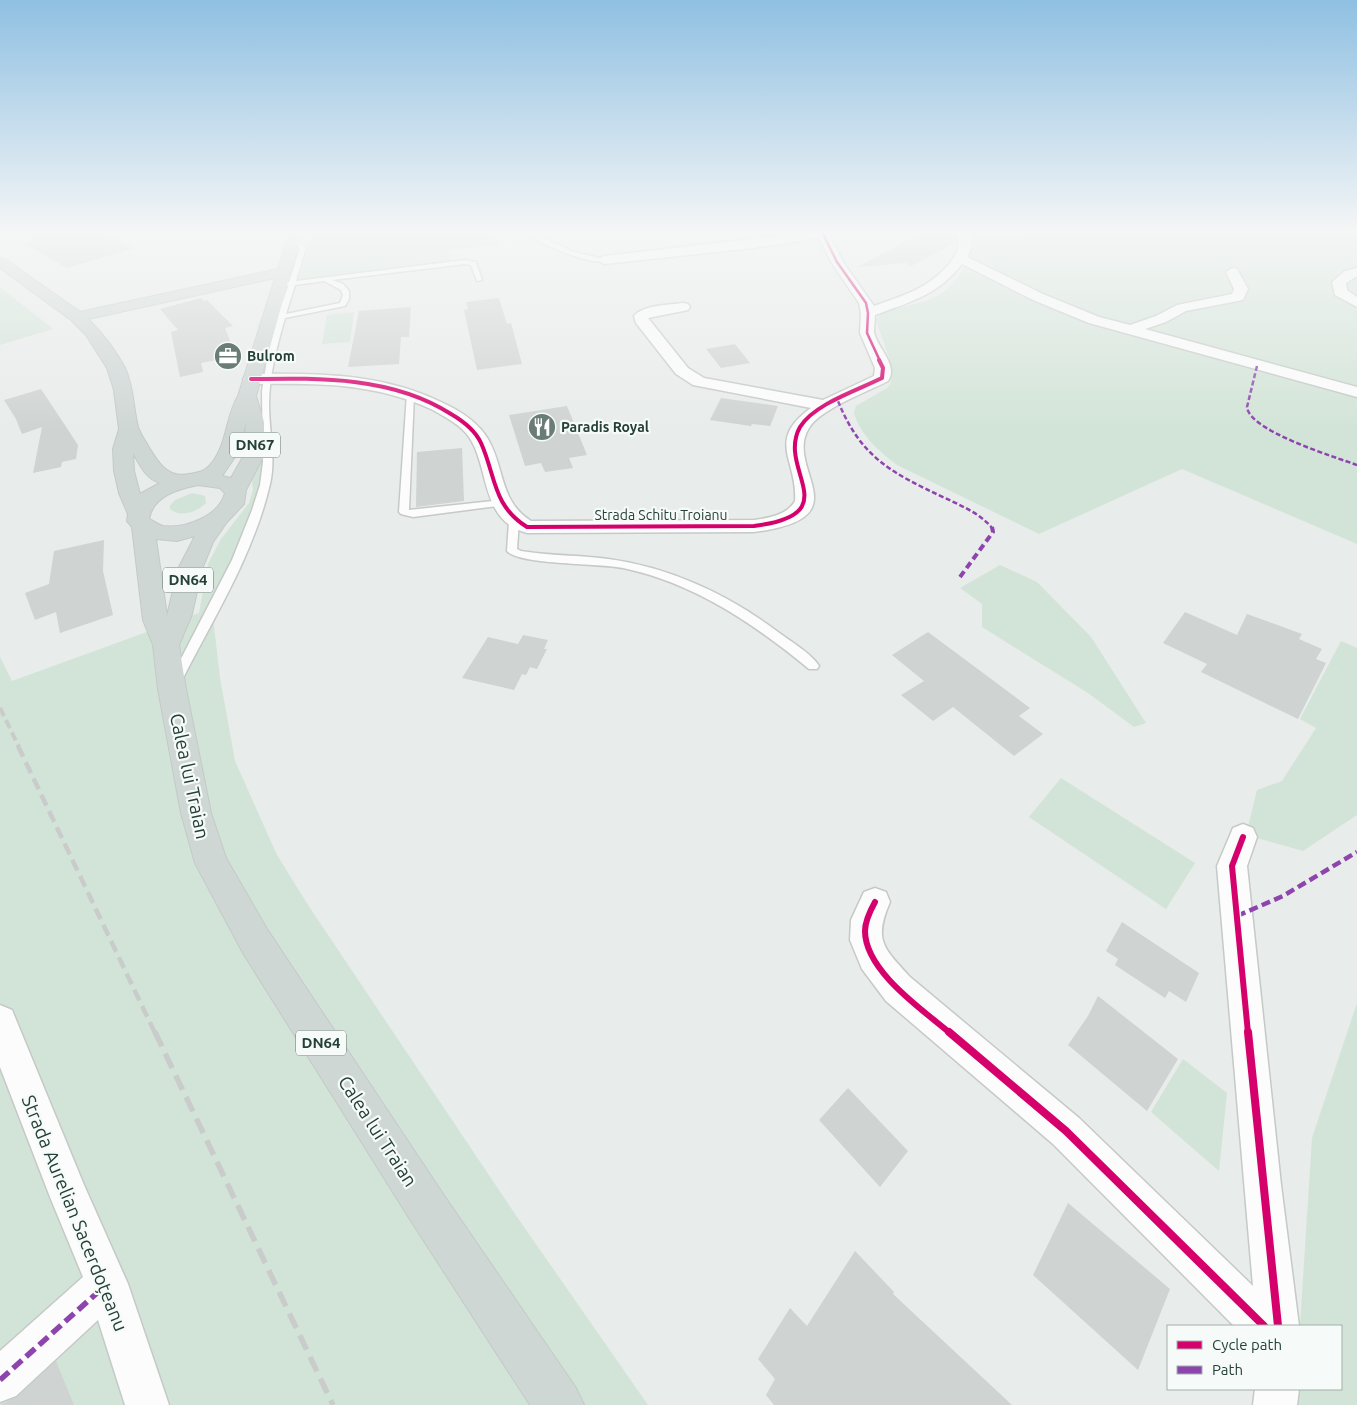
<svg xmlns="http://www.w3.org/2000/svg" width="1357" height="1405" viewBox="0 0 1357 1405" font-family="Ubuntu,sans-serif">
	<rect width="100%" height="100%" fill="#e8ecea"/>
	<g fill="#d2e4d7">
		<polygon points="325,232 489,232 500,245 448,250 451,261 299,279 312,233"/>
		<path d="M969,232l52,4 1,-4h335v312l-175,-75 -143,65 -142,-69c-18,-14 -36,-29 -43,-52l2,-7 31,-18 4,-5 -2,-25 -13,-38 4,-6c34,-14 62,-7 83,-45 7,-12 9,-23 6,-37z"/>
		<polygon points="0,287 53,329 0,345"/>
		<polygon points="354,312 350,342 322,344 327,315"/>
		<path d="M262,448c0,10 1,21 -1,31 -10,46 -34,91 -56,132l7,-2 8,69 15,83 42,94 31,50 207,309 133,191h-648v-748l12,24 187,-68 9,-49 13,-25 28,-36 4,-13 -1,-8z"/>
		<path d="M192,493l13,3 1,7c-9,9 -25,15 -36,6v-3l5,-6z"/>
		<polygon points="1000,565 1037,582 1091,637 1146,723 1134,727 1088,693 982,627 982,604 960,588"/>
		<polygon points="1341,641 1357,648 1357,815 1303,851 1246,835 1257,790 1282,781 1316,728 1300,719"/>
		<polygon points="1061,778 1195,863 1166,909 1029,817"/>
		<polygon points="1357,1003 1357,1405 1295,1405 1296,1389 1341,1389 1341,1326 1300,1326 1312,1138"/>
		<polygon points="1183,1059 1227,1093 1219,1171 1151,1112"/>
	</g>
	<g fill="#cfd3d1">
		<polygon points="16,232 102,232 135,248 67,268 24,244 33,241"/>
		<polygon points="924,232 953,232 957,242 911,266 906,263 857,267"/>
		<polygon points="201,298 204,301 207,300 233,326 225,328 236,356 201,363 203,372 180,377 171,332 178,330 160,309"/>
		<polygon points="499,298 507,324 511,323 522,364 477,370 464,310 468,309 466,302"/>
		<polygon points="411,307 409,337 401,337 399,364 348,367 359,311"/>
		<polygon points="735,344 750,363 721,368 706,349"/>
		<polygon points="41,389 78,445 76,459 62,462 61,467 33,473 42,427 22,434 16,419 4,400"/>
		<polygon points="721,398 778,406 770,426 752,424 751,426 710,420"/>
		<polygon points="567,406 587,455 569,458 573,468 545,472 541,463 525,466 509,415"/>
		<polygon points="462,448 464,501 416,507 417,452"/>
		<polygon points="104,540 103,571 113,615 60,633 56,612 35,620 25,593 49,584 54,551"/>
		<polygon points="1185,612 1237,635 1247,614 1302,634 1299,639 1322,649 1316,659 1326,663 1298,719 1201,672 1207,664 1163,643"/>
		<polygon points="928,632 1030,708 1019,716 1043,734 1014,756 953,707 933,721 901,695 924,681 892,655"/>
		<polygon points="523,635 548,640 544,649 547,649 537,669 530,667 526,675 522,674 514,690 462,678 488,637 518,644"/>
		<polygon points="1122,922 1199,973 1186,1002 1169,991 1165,998 1115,965 1118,959 1106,951"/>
		<polygon points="1098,996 1178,1059 1147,1111 1068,1045 1088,1016"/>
		<polygon points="848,1088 908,1151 880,1187 819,1120"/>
		<polygon points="1068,1203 1170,1289 1138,1370 1033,1275"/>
		<polygon points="855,1251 894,1292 893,1294 1012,1405 774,1405 766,1395 775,1379 758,1359 790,1308 807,1326"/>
		<polygon points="56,1361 74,1405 0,1405 17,1397"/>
	</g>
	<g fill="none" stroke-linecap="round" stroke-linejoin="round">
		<defs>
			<g id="lane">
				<path d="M522,232h8l44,20 33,8c-14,8 -72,-19 -85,-28z"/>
				<path d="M292,240h4l10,8 -10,33 169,-21 11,2 6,18 -5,1 -6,-16 -6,-1 -133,16 11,4 6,7v8l-4,7 -60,12c-8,28 -16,57 -16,87 0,26 7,53 1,79 -16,70 -57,135 -89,198l-2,3h-8l-2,-3 63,-122 20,-50 8,-25 3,-23 -1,-71 6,-37 9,-34 -5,-2 6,-3 10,-29 -6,-2 7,-2 11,-34 -8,-6zM324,281l17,9 2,5 -3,8 -54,11 9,-29z"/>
				<polygon points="407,393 414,395 409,510 502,500 507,503 505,505 413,517 401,514 399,512"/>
				<path d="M514,518l5,3 -2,28 4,2c29,5 58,4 87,8 62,8 121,36 170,73 12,9 34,22 41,34l-2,3h-8c-56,-46 -115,-86 -186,-101 -24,-5 -104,-3 -116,-17l2,-30z"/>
			</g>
			<g id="street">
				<path d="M813,232h15l15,30 31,44c28,-10 56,-18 76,-43 8,-11 12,-19 5,-31h12c6,9 6,15 0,25l76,37 56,23 31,8 26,-9 21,-11 55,-11 2,-5 -8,-17 6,-4 5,1 11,20 -5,11 -57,11 -20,11 -21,7 212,58v10l-268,-74 -56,-23 -71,-36c-24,31 -52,38 -87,51 0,5 -1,12 -1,17 3,16 25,33 14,49 -21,11 -68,28 -79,47 -26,41 56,90 -55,104l-227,1c-47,-12 -37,-65 -58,-96 -8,-12 -24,-20 -36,-27 -58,-28 -119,-27 -182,-26l-6,-2 -2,-3 2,-3 6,-2c65,-1 130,-1 190,28 18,8 36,19 47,37 17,29 11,62 43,82l223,-1c15,-2 33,-5 41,-19 3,-41 -30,-60 16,-93l-118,-23 -17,-11 -40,-51 -2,-7c9,-11 35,-11 49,-13l5,1 2,3 -2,3 -40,8 40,50 16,10 119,22 51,-24 1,-8 -15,-35 1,-20 -2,-10 -28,-41 -12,-24 -66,10 -149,16 -6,-4 6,-4z"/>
				<polygon points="1357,268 1357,276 1346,283 1347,290 1357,297 1357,307 1335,295 1332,282 1345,271"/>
				<path d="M1243,824l10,4 4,9 -10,29 34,319 18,141h-65l-181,-182 -167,-143 -24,-32 -12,-29 1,-20 13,-28 11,-4 11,4 4,10c-17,39 -6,46 20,75l169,141 174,168 -36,-420 16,-38z"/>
				<polygon points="0,1005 12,1010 84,1185 128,1284 169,1405 125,1405 98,1320 16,1396 0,1402 0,1351 83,1277 50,1197 0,1067"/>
				<polygon points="1255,1389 1299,1389 1297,1405 1253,1405"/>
			</g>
			<path id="primary" d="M290,232h12l-46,164 8,26v33l-18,35 -2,14 -17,18 -14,20 -11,27 -10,45 -13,31 7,44 25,124 15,45 41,71 174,262 135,197 8,17h-54l-119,-184 -168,-268 -48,-90 -14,-50 -23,-124 -5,-44 -10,-25 -11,-93 -5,-6 1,-7 -9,-21 -5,-22 -1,-22 6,-20 -5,-39 -7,-22 -21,-33 -15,-15 -71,-52v-10l5,1 75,53 198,-43zM275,278l-37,118c-12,20 -11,46 -24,64 -8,11 -12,12 -25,14 -22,5 -32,-13 -42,-30 -3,-5 -7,-11 -9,-17 -5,-19 -4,-40 -13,-59 -9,-17 -23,-35 -37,-49zM246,422l-2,33 -13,23 -9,-2 17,-25zM133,453c7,12 13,26 27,30l-20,11 -6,-23zM198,485l22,3 5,5c-6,23 -39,36 -62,33 -5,-1 -9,-5 -14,-7 4,-23 29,-30 49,-34zM195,536l-17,33 -11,47 -11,-77 21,2z"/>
		</defs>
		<use href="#lane" stroke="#c5c9c7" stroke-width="3"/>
		<use href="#street" stroke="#c5c9c7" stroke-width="3"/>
		<use href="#primary" stroke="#c3cac8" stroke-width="2"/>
		<use href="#lane" fill="#fcfcfc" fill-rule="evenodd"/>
		<use href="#street" fill="#fcfcfc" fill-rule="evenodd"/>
		<use href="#primary" fill="#cfd7d5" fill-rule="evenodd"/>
		<polyline stroke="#c9cccb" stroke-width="4" stroke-dasharray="9 4.5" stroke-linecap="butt" points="0,708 19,747"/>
		<polyline stroke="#c9cccb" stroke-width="4.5" stroke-dasharray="12 6" stroke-linecap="butt" points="18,746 155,1033"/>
		<polyline stroke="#c9cccb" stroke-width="5.5" stroke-dasharray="16 8" stroke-linecap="butt" points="155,1032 333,1405"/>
		<g stroke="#8e44ad" stroke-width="2.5" stroke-dasharray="5 2.5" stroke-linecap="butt">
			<path d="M1257,366l-10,41c2,24 88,50 110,58"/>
			<path d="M838,401c23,57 54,72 107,97 17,8 36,16 48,31"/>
		</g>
		<polyline stroke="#8e44ad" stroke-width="4" stroke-dasharray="7 4" stroke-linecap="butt" points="960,577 993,532 992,527"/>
		<polyline stroke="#8e44ad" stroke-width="4.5" stroke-dasharray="9 4.5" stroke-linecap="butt" points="1237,916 1283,896 1357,852"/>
		<polyline stroke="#8e44ad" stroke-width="5.5" stroke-dasharray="12 5.5" stroke-linecap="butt" points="0,1380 107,1284"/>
		<defs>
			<polyline id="cycleway-far3" points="822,232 837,262 866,303 868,313 867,333 880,361"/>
			<path id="cycleway-far2" d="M251,379c67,-1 141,-3 200,35 12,7 24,16 30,29 15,33 11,62 46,84l227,-1c95,-12 22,-56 46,-99 14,-23 58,-37 82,-49l1,-10 -4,-8"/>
			<g id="cycleway-far1">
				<polyline points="1243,837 1232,866 1248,1033"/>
				<path d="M875,902c-5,9 -10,19 -10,29 0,40 58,79 85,102"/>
			</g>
			<g id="cycleway">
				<polyline points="949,1032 1066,1131 1264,1326"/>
				<polyline points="1248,1032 1278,1326"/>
			</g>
		</defs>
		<use href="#cycleway-far3" stroke="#f6faf8" stroke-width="4.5"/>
		<use href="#cycleway-far2" stroke="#f6faf8" stroke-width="6"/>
		<use href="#cycleway-far1" stroke="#f6faf8" stroke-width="9"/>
		<use href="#cycleway" stroke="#f6faf8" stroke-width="11"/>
		<use href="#cycleway-far3" stroke="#d6006c" stroke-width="2.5"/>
		<use href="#cycleway-far2" stroke="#d6006c" stroke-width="4"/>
		<use href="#cycleway-far1" stroke="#d6006c" stroke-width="6"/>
		<use href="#cycleway" stroke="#d6006c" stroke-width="8"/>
	</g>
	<linearGradient id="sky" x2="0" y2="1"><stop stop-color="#8fc0e2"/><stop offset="0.54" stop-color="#f5f6f6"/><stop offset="1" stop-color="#f5f6f6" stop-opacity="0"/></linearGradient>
	<rect width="1357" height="429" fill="url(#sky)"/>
	<defs>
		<symbol id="office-disc" viewBox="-11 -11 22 22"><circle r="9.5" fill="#697c76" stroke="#f6faf8"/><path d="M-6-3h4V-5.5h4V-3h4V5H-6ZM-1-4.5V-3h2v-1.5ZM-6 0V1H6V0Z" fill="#fff"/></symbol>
		<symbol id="restaurant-disc" viewBox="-11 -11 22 22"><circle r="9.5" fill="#697c76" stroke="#f6faf8"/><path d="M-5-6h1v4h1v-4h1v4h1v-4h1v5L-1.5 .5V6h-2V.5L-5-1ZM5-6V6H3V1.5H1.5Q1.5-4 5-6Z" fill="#fff"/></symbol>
	</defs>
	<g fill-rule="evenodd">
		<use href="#office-disc" x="212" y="340" width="32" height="32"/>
		<use href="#restaurant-disc" x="526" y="411" width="32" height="32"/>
	</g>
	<g text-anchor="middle" stroke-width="4.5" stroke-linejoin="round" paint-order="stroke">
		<g font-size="14" font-weight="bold" fill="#254038" stroke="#f6faf8" text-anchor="start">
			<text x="247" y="361">Bulrom</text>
			<text x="561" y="432">Paradis Royal</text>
		</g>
		<g font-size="14" fill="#254038" stroke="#f6faf8">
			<text x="661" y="520">Strada Schitu Troianu</text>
		</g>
		<g fill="#f6faf8" stroke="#647872" stroke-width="1">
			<rect x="230" y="432.5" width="50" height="25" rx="4"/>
			<rect x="163" y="567.5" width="50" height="25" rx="4"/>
			<rect x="296" y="1030.5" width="50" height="25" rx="4"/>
		</g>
		<g font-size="15" font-weight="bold" fill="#254038">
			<text x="255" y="450">DN67</text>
			<text x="188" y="585">DN64</text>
			<text x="321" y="1048">DN64</text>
		</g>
		<g font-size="19" fill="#254038" stroke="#f6faf8">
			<text transform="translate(190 776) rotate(78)" y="7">Calea lui Traian</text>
			<text transform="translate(378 1131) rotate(57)" y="7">Calea lui Traian</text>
			<text transform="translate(75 1213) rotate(68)" y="7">Strada Aurelian Sacerdoțeanu</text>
		</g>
	</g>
	<rect x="1167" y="1325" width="175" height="65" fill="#f6faf8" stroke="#a2b0ab"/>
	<rect x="1177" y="1341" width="25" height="8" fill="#d6006c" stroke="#a2b0ab"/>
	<text x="1212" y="1350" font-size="15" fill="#254038">Cycle path</text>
	<rect x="1177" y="1366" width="25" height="8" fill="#8e44ad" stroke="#a2b0ab"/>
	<text x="1212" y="1375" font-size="15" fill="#254038">Path</text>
</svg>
